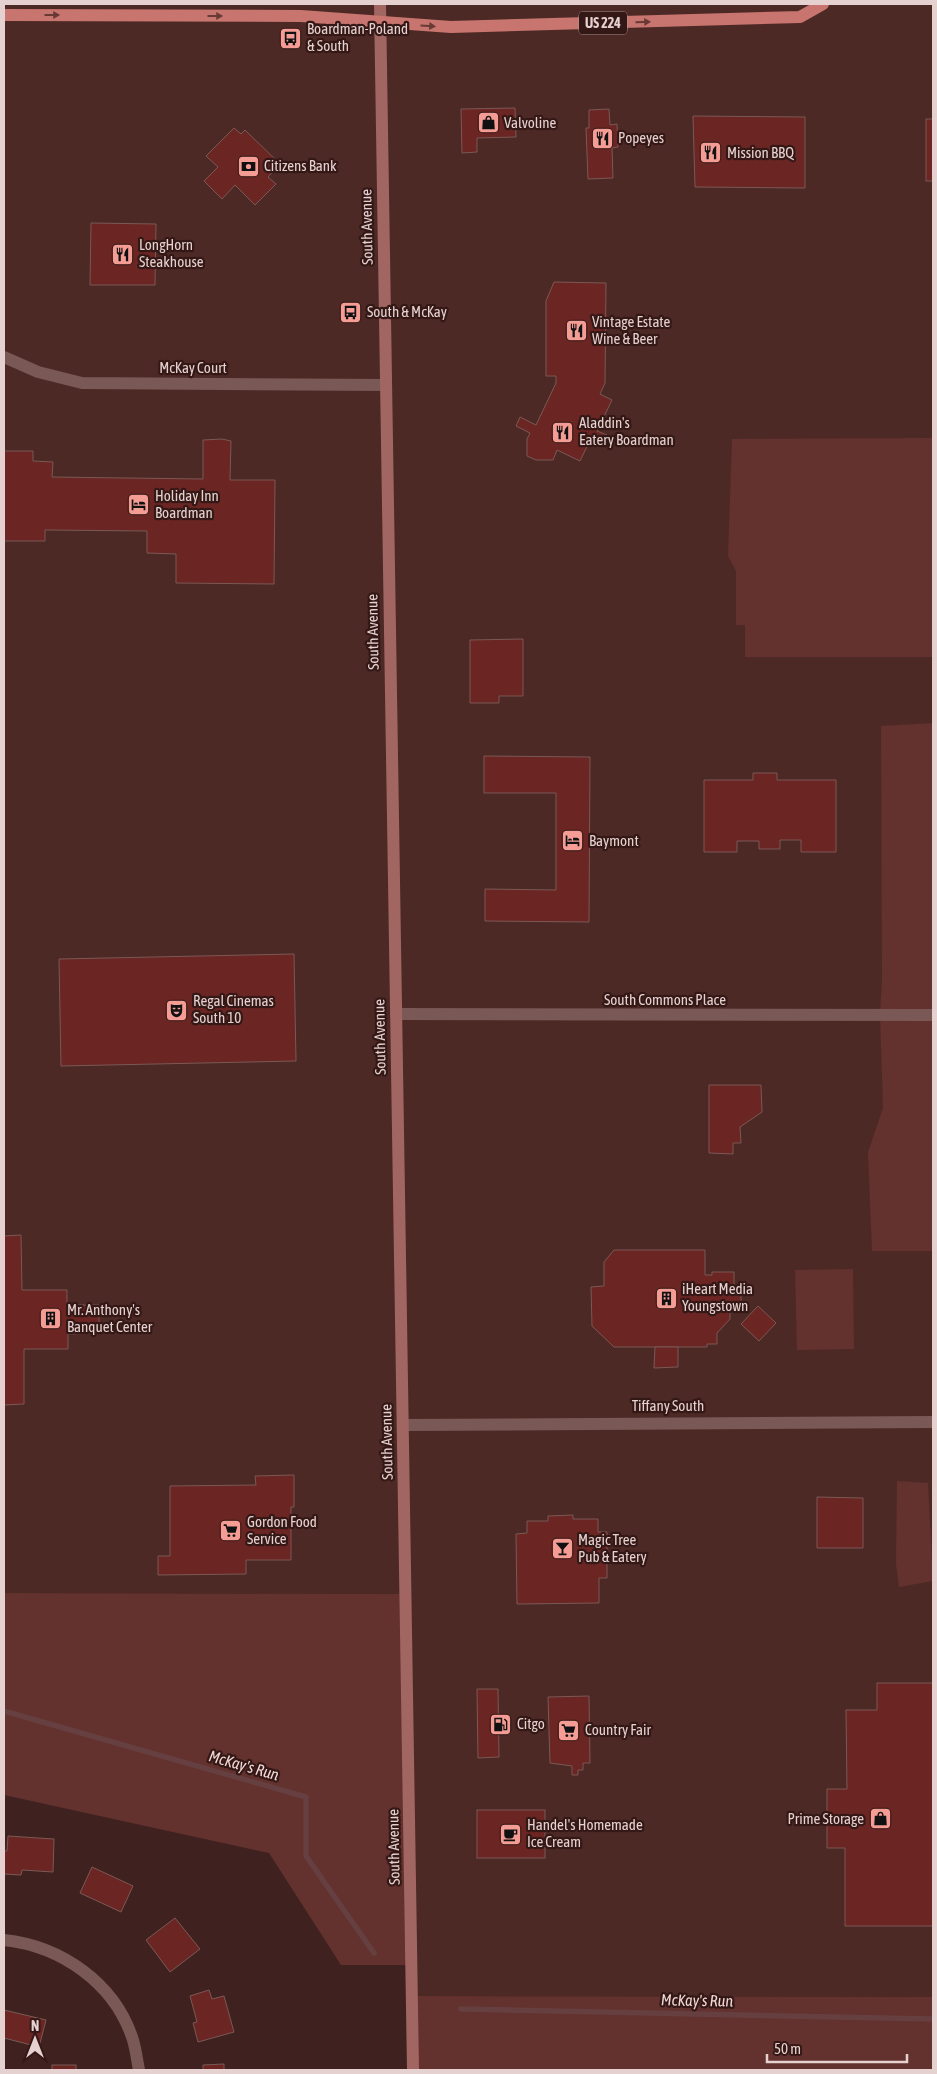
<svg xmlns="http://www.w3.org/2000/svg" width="937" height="2074" viewBox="0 0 937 2074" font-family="'Asap Condensed',sans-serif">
	<rect width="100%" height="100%" fill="#3f2220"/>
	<polygon fill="#4d2926" points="4,4 933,4 933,1997 412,1996 406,1594 4,1593"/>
	<g fill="#63312e">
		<polygon points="933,438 933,657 745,657 745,625 736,625 736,571 728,556 732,439"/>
		<polygon points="933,723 933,1251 872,1251 868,1152 883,1108 880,1015 882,980 881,726"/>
		<polygon points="853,1269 854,1349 797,1350 795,1270"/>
		<polygon points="897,1481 928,1483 933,1581 899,1587 896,1564"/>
		<polygon points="4,1593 406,1594 412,1965 341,1965 269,1853 4,1795"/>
		<polygon points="412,1996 933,1997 933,2070 413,2070"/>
	</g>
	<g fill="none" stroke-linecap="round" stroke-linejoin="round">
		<g stroke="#663f40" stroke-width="5.5">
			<polyline points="4,1711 306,1797 306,1856 374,1953"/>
			<polyline points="461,2009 933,2019"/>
		</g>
	</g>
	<g fill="#6b2523" stroke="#7a5955">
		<polygon points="515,108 516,137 477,138 477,152 462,153 461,109"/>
		<polygon points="609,109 610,125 617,124 618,147 612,148 613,178 588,179 586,128 589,128 589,110"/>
		<polygon points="693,116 805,117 805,188 695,187"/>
		<rect x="926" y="119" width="7" height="62"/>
		<polygon points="234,128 241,134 245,130 280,164 268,177 276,184 255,205 235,185 222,199 204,181 218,167 206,156"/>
		<polygon points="91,223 156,224 155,285 90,285"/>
		<polygon points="554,282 606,283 605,383 600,394 612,400 597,431 607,435 607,443 591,438 580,461 557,450 553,460 536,460 527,456 527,439 530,433 516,426 520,417 536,425 556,383 556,376 546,376 546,301"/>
		<polygon points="222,439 231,441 230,480 275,480 274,584 176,583 176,554 147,553 147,531 45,530 45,541 4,541 4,451 33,451 33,461 53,462 52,477 203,479 203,440"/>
		<polygon points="523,639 523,696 499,696 499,703 470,703 470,640"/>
		<polygon points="484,756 590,757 589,922 485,921 485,889 556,890 556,793 484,793"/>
		<polygon points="753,773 777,773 777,780 836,780 836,852 801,852 801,840 780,840 780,849 759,849 759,841 737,841 737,852 704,852 704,780 753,780"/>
		<polygon points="294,954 296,1061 61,1066 59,959"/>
		<polygon points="709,1085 761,1085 762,1112 740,1127 741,1143 733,1143 733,1154 709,1153"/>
		<polygon points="21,1235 22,1290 67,1290 67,1305 99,1305 99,1333 68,1334 68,1349 24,1349 24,1404 4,1405 4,1236"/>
		<polygon points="614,1250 705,1250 705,1275 712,1275 712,1272 734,1272 734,1286 741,1286 741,1309 730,1309 730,1319 717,1333 717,1344 707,1344 707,1347 614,1347 592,1326 591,1287 604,1286 604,1262"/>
		<polygon points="758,1306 776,1323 759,1341 741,1324"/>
		<polygon points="655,1347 678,1347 678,1367 654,1368"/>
		<polygon points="294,1475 294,1507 291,1507 291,1560 246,1560 246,1574 158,1575 158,1556 170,1556 170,1486 256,1485 255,1476"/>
		<polygon points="817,1497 863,1498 863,1548 817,1548"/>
		<polygon points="573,1515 573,1519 598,1519 598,1532 607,1532 607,1578 599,1578 599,1603 517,1604 516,1534 527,1533 527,1521 548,1521 548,1516"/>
		<polygon points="877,1683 933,1683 933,1926 845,1926 845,1848 827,1848 827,1789 847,1789 846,1710 877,1710"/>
		<polygon points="477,1689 498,1689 499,1757 478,1758"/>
		<polygon points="589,1696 590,1763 583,1763 583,1770 578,1770 578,1775 572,1775 572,1766 550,1763 548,1697"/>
		<rect x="477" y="1810" width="68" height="48"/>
		<polygon points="8,1836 54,1839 53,1872 22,1870 21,1875 4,1874 4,1851 7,1851"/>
		<polygon points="92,1867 133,1886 121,1912 80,1893"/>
		<polygon points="175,1918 200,1949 170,1972 146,1940"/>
		<polygon points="209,1990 212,1999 224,1996 234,2032 198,2042 193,2023 197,2022 190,1996"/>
		<polygon points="4,2010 46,2020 39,2047 4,2038"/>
		<polygon points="224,2064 224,2070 203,2070 203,2065"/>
		<rect x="52" y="2065" width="24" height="5"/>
	</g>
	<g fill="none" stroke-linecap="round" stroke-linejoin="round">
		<g stroke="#7a5855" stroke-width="12">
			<polyline points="4,357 38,372 82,383 386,385"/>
			<polyline points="396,1014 933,1015"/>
			<polyline points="403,1425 933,1422"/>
			<path d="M4,1940c57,6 111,43 129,100 3,10 4,20 6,30"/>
		</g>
		<polyline stroke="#a16662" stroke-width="12" points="380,4 413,2070"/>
		<polyline stroke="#c9756f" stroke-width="12" points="4,15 301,16 451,27 800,17 823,4"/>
	</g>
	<defs><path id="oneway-solid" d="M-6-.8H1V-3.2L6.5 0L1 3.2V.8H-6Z" transform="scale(1.25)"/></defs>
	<g fill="#683935">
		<use href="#oneway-solid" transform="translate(52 15)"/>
		<use href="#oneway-solid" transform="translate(215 16)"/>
		<use href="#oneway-solid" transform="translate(643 22) rotate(-2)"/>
		<use href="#oneway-solid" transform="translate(428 26) rotate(4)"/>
	</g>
	<defs>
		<symbol id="bus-square" viewBox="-11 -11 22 22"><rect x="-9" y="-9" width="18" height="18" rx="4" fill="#f59c95" stroke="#341816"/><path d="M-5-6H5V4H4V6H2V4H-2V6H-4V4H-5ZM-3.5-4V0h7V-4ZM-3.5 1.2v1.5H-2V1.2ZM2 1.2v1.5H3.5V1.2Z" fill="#111"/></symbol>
		<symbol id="shop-square" viewBox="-11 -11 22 22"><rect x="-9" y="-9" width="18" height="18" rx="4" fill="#f59c95" stroke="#341816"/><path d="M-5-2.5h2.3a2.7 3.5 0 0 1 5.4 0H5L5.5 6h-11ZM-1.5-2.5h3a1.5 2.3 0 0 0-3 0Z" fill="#111"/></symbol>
		<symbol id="restaurant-square" viewBox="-11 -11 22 22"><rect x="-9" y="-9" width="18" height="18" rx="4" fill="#f59c95" stroke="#341816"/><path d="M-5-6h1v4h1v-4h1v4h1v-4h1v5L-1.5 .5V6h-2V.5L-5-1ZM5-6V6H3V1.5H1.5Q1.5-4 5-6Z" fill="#111"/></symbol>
		<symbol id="bank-square" viewBox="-11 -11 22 22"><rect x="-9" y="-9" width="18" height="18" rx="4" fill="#f59c95" stroke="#341816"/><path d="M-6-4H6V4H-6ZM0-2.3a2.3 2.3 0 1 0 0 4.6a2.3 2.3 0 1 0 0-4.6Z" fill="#111"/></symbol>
		<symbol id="hotel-square" viewBox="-11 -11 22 22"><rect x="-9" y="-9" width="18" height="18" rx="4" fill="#f59c95" stroke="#341816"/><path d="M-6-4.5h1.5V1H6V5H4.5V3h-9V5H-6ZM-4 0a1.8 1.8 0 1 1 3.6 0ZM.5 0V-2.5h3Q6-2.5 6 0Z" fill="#111"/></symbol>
		<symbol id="theatre-square" viewBox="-11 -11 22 22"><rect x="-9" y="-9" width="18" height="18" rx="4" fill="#f59c95" stroke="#341816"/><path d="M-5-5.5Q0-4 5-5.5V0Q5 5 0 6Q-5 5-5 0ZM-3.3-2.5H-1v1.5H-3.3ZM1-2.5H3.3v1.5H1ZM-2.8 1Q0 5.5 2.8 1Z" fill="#111"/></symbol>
		<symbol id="building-square" viewBox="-11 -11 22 22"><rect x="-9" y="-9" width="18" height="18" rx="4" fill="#f59c95" stroke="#341816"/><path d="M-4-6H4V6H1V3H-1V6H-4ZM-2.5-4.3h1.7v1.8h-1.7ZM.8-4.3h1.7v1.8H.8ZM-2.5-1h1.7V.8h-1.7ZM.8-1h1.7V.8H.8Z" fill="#111"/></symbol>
		<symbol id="supermarket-square" viewBox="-11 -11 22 22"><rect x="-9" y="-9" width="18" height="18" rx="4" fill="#f59c95" stroke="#341816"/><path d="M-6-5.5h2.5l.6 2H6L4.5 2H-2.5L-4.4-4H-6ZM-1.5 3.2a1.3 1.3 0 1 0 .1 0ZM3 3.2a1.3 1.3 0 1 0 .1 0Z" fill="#111"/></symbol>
		<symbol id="bar-square" viewBox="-11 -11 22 22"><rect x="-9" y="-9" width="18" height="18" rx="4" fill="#f59c95" stroke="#341816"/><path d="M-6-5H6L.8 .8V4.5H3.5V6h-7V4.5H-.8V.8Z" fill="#111"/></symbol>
		<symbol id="fuel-square" viewBox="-11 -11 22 22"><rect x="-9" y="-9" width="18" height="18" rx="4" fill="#f59c95" stroke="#341816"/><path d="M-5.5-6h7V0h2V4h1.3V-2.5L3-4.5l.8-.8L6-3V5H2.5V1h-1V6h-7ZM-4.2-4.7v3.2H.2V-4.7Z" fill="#111"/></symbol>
		<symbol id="cafe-square" viewBox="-11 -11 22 22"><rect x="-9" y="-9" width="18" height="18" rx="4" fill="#f59c95" stroke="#341816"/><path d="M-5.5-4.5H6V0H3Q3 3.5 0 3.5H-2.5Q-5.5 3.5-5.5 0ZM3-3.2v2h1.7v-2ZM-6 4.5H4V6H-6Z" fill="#111"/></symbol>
	</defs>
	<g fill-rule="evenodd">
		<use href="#bus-square" x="278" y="26" width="25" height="25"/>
		<use href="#shop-square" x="476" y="110" width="25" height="25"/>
		<use href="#restaurant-square" x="590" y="126" width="25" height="25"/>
		<use href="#restaurant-square" x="698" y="140" width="25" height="25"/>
		<use href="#bank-square" x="236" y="154" width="25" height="25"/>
		<use href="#restaurant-square" x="110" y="242" width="25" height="25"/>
		<use href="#bus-square" x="338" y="300" width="25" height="25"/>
		<use href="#restaurant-square" x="564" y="318" width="25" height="25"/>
		<use href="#restaurant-square" x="550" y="420" width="25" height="25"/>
		<use href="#hotel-square" x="126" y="492" width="25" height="25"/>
		<use href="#hotel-square" x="560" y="828" width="25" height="25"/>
		<use href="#theatre-square" x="164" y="998" width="25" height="25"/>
		<use href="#building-square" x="654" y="1286" width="25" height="25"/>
		<use href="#building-square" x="38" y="1306" width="25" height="25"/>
		<use href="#supermarket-square" x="218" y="1518" width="25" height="25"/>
		<use href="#bar-square" x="550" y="1536" width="25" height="25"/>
		<use href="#fuel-square" x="488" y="1712" width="25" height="25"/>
		<use href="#supermarket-square" x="556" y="1718" width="25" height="25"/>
		<use href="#shop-square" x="868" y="1806" width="25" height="25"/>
		<use href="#cafe-square" x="498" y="1822" width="25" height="25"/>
	</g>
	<g text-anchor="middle" stroke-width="4.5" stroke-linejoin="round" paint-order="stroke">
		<rect fill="#341816" stroke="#b09a98" stroke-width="1" x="579" y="11.5" width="48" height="23" rx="4"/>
		<g font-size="14" font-weight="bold" fill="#e5d1cf">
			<text x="603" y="28">US 224</text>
		</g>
		<g font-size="15" fill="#e5d1cf" stroke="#341816" text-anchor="start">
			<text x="307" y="34">Boardman-Poland<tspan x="307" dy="17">&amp; South</tspan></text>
			<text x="504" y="128">Valvoline</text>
			<text x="618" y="143">Popeyes</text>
			<text x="727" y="158">Mission BBQ</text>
			<text x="264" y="171">Citizens Bank</text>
			<text x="139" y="250">LongHorn<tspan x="139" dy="17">Steakhouse</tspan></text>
			<text x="367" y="317">South &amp; McKay</text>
			<text x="592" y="327">Vintage Estate<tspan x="592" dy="17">Wine &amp; Beer</tspan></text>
			<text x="579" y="428">Aladdin's<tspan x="579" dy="17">Eatery Boardman</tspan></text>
			<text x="155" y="501">Holiday Inn<tspan x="155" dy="17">Boardman</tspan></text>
			<text x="589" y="846">Baymont</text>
			<text x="193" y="1006">Regal Cinemas<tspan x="193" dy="17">South 10</tspan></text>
			<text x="682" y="1294">iHeart Media<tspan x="682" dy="17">Youngstown</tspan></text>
			<text x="67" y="1315">Mr. Anthony's<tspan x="67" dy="17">Banquet Center</tspan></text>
			<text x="247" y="1527">Gordon Food<tspan x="247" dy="17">Service</tspan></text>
			<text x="578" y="1545">Magic Tree<tspan x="578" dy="17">Pub &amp; Eatery</tspan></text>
			<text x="517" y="1729">Citgo</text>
			<text x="585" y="1735">Country Fair</text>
			<text x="864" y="1824" text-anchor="end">Prime Storage</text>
			<text x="527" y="1830">Handel's Homemade<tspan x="527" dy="17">Ice Cream</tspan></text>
		</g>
		<g font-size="15" fill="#e5d1cf" stroke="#341816">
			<text transform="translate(367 227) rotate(-91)" y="5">South Avenue</text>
			<text x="193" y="373">McKay Court</text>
			<text transform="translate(373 632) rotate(-91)" y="5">South Avenue</text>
			<text x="665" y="1005">South Commons Place</text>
			<text transform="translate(380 1037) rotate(-91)" y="5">South Avenue</text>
			<text x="668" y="1411">Tiffany South</text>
			<text transform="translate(387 1442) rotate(-91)" y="5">South Avenue</text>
			<text transform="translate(394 1847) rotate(-91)" y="5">South Avenue</text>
		</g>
		<g font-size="16" font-style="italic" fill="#f1d9d7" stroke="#341816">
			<text transform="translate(244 1765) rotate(16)" y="6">McKay's Run</text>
			<text transform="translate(697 2000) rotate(1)" y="6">McKay's Run</text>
		</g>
	</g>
	<rect width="937" height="2074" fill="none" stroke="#e5d1cf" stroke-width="10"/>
	<g transform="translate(35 2039)" stroke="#341816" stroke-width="4" paint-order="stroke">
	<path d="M0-4L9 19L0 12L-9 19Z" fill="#e5d1cf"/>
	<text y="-8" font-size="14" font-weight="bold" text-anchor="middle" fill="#e5d1cf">N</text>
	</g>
	<path d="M767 2054v8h140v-8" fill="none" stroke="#e5d1cf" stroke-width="2.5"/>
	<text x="774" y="2054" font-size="15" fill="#e5d1cf" stroke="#341816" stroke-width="4" paint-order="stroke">50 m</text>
</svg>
